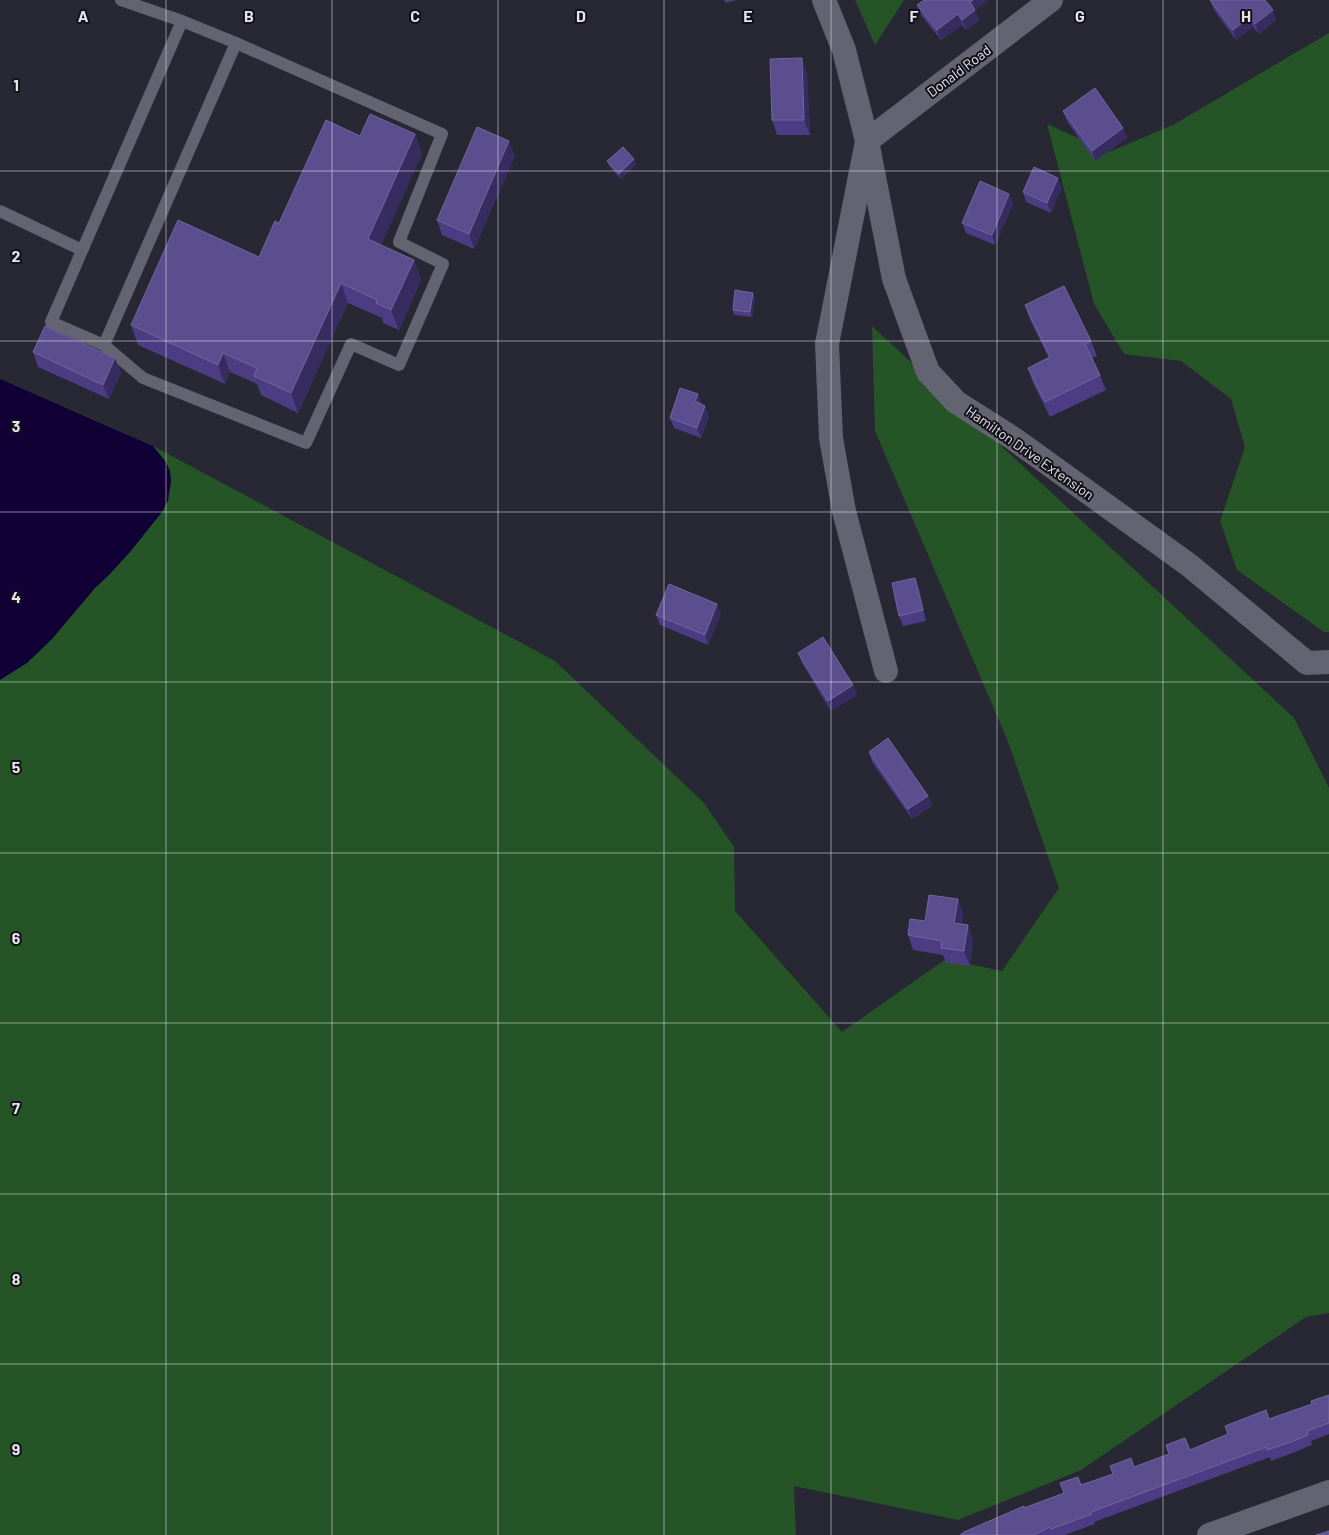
<svg xmlns="http://www.w3.org/2000/svg" width="1329" height="1535" viewBox="0 0 1329 1535" font-family="Barlow,sans-serif">
	<rect width="100%" height="100%" fill="#282734"/>
	<g fill="#255527">
		<polygon points="855,0 904,0 875,45"/>
		<polygon points="1329,33 1329,632 1324,632 1237,570 1220,521 1245,447 1231,399 1181,361 1124,354 1094,304 1047,124 1109,152 1173,125"/>
		<polygon points="872,326 1294,718 1329,788 1329,1313 1306,1317 1081,1470 958,1520 794,1486 796,1535 0,1535 0,384 67,408 153,446 555,661 704,803 734,847 735,911 842,1032 946,959 1002,971 1059,888 1007,739 875,431"/>
	</g>
	<polygon fill="#110035" points="0,379 153,446 166,462 170,471 171,481 168,501 162,512 130,552 108,576 95,588 52,639 27,663 0,680"/>
	<g fill="none" stroke-linecap="round" stroke-linejoin="round">
		<g stroke="#646372" stroke-width="12">
			<polyline points="121,0 182,21"/>
			<polygon points="182,21 236,43 104,345 51,322"/>
			<polyline points="0,211 82,250"/>
			<polyline points="104,345 143,378 306,443 351,344 399,365 443,264 399,242 442,134 236,43"/>
		</g>
		<g stroke="#646372" stroke-width="24">
			<polyline points="824,0 844,50 867,141 894,279 928,372 956,402 1014,439 1189,565 1307,663 1329,662"/>
			<polyline points="886,671 844,511 831,438 827,344 867,141 1051,0"/>
			<polyline points="1209,1535 1329,1492"/>
		</g>
	</g>
	<g fill="#4b3c84">
		<polygon points="724,0 736,0 726,3"/>
		<polygon points="1210,0 1276,20 1259,34 1253,27 1236,40 1214,10"/>
		<polygon points="917,5 975,11 979,20 966,30 962,25 941,40 921,15"/>
		<polygon points="807,73 810,135 777,135 772,120"/>
		<polygon points="1063,111 1123,128 1127,138 1095,161 1067,121"/>
		<polygon points="415,134 422,154 381,245 414,260 421,280 399,330 383,323 382,318 348,303 298,413 261,395 257,384 230,372 225,384 138,345 131,325 259,257 279,223 360,136"/>
		<polygon points="515,156 474,249 442,235 437,220"/>
		<polygon points="634,159 636,164 621,179 609,166 607,161"/>
		<polygon points="1062,188 1051,213 1026,202 1023,192"/>
		<polygon points="1009,194 1013,204 995,245 966,233 962,223"/>
		<polygon points="755,298 752,317 734,315 733,310"/>
		<polygon points="1025,305 1091,341 1097,356 1092,358 1100,375 1106,390 1050,417 1033,383 1028,368 1049,358 1030,320"/>
		<polygon points="33,352 115,358 121,373 109,399 38,367"/>
		<polygon points="698,394 701,404 709,416 701,438 674,428 670,418"/>
		<polygon points="919,588 926,621 903,626 899,616"/>
		<polygon points="721,614 708,645 660,625 656,615"/>
		<polygon points="798,653 853,685 857,695 831,711 802,663"/>
		<polygon points="869,752 928,796 932,806 912,819 872,762"/>
		<polygon points="958,899 963,914 962,924 968,925 973,940 970,966 946,963 943,955 913,950 908,935 925,921"/>
		<polygon points="1329,1395 1329,1434 1311,1441 1312,1445 1295,1452 1271,1461 1270,1457 1094,1522 1095,1524 1065,1535 960,1535 1024,1508 1064,1493 1081,1485 1134,1467 1190,1450 1269,1419 1312,1404"/>
	</g>
	<g fill="#362c5f">
		<polygon points="973,0 989,0 975,11 979,20 966,30 962,20 970,2"/>
		<polygon points="1273,10 1276,20 1259,34 1255,24"/>
		<polygon points="958,14 962,25 941,40 937,30"/>
		<polygon points="1250,17 1253,27 1236,40 1233,30"/>
		<polygon points="802,58 807,73 810,135 804,120"/>
		<polygon points="1123,128 1127,138 1095,161 1092,151"/>
		<polygon points="415,134 422,154 375,259 368,239"/>
		<polygon points="509,141 515,156 474,249 469,234"/>
		<polygon points="634,159 636,164 621,179 619,174"/>
		<polygon points="1058,178 1062,188 1051,213 1047,203"/>
		<polygon points="1009,194 1013,204 995,245 992,235"/>
		<polygon points="414,260 421,280 399,330 391,310"/>
		<polygon points="341,283 348,303 298,413 291,393"/>
		<polygon points="753,293 755,298 752,317 750,312"/>
		<polygon points="223,353 230,372 225,384 218,365"/>
		<polygon points="115,358 121,373 109,399 103,385"/>
		<polygon points="698,394 701,404 695,401"/>
		<polygon points="705,406 709,416 701,438 697,428"/>
		<polygon points="915,578 919,588 926,621 923,610"/>
		<polygon points="717,604 721,614 708,645 705,635"/>
		<polygon points="853,685 857,695 831,711 828,701"/>
		<polygon points="928,796 932,806 912,819 908,809"/>
		<polygon points="958,899 963,914 960,938 954,923"/>
		<polygon points="968,925 973,940 970,966 964,951"/>
	</g>
	<g fill="#5b4e8f" stroke="#71669e">
		<polygon points="924,0 973,0 970,2 975,10 962,20 958,14 937,30 917,5"/>
		<polygon points="1210,0 1265,0 1273,10 1255,24 1250,17 1233,30"/>
		<polygon points="802,58 804,120 772,120 770,59"/>
		<polygon points="1095,88 1123,128 1092,151 1063,111"/>
		<polygon points="370,114 415,134 368,239 414,260 391,310 376,303 377,300 341,283 291,393 254,376 257,368 223,353 218,365 131,325 178,220 259,257 275,221 279,223 326,120 360,136"/>
		<polygon points="477,127 509,141 469,234 437,220"/>
		<polygon points="623,147 634,159 619,174 607,161"/>
		<polygon points="1034,167 1058,178 1047,203 1023,192"/>
		<polygon points="980,181 1009,194 992,235 962,223"/>
		<polygon points="1064,286 1091,341 1085,344 1100,375 1045,402 1028,368 1050,357 1025,305"/>
		<polygon points="735,290 753,293 750,312 733,310"/>
		<polygon points="45,326 115,358 103,385 33,352"/>
		<polygon points="680,388 698,394 695,401 705,406 697,428 670,418"/>
		<polygon points="915,578 923,610 899,616 892,583"/>
		<polygon points="669,584 717,604 705,635 656,615"/>
		<polygon points="823,637 853,685 828,701 798,653"/>
		<polygon points="888,738 928,796 908,809 869,752"/>
		<polygon points="929,895 958,899 954,923 968,925 964,951 941,948 942,941 908,935 910,919 925,921"/>
		<polygon points="1329,1395 1329,1423 1307,1431 1308,1435 1291,1442 1267,1450 1266,1447 1091,1512 1092,1514 1051,1529 1050,1527 1033,1535 960,1535 964,1532 1024,1506 1024,1508 1064,1493 1060,1483 1078,1477 1081,1485 1113,1474 1110,1466 1131,1458 1134,1467 1169,1454 1166,1445 1185,1438 1190,1450 1228,1434 1225,1426 1266,1410 1269,1419 1312,1404 1311,1401"/>
		<polygon points="1329,1531 1329,1535 1316,1535"/>
	</g>
	<path fill="none" stroke="#e6e5ee" stroke-width="1" stroke-opacity="0.55" d="M166,0v1535M332,0v1535M498,0v1535M664,0v1535M831,0v1535M997,0v1535M1163,0v1535M0,171h1329M0,341h1329M0,512h1329M0,682h1329M0,853h1329M0,1023h1329M0,1194h1329M0,1364h1329"/>
	<g text-anchor="middle" stroke-width="4" stroke-linejoin="round" paint-order="stroke">
		<g font-size="14" fill="#e6e5ee" stroke="#111117">
			<text transform="translate(959 71) rotate(-37)" y="5">Donald Road</text>
			<text transform="translate(1030 453) rotate(35)" y="5">Hamilton Drive Extension</text>
		</g>
	</g>
	<g font-size="16" text-anchor="middle" font-weight="bold" fill="#e6e5ee" stroke="#111117" stroke-width="4" stroke-linejoin="round" paint-order="stroke">
		<text x="83" y="22">A</text>
		<text x="249" y="22">B</text>
		<text x="415" y="22">C</text>
		<text x="581" y="22">D</text>
		<text x="748" y="22">E</text>
		<text x="914" y="22">F</text>
		<text x="1080" y="22">G</text>
		<text x="1246" y="22">H</text>
		<text x="16" y="91">1</text>
		<text x="16" y="262">2</text>
		<text x="16" y="432">3</text>
		<text x="16" y="603">4</text>
		<text x="16" y="773">5</text>
		<text x="16" y="944">6</text>
		<text x="16" y="1114">7</text>
		<text x="16" y="1285">8</text>
		<text x="16" y="1455">9</text>
	</g>
</svg>
